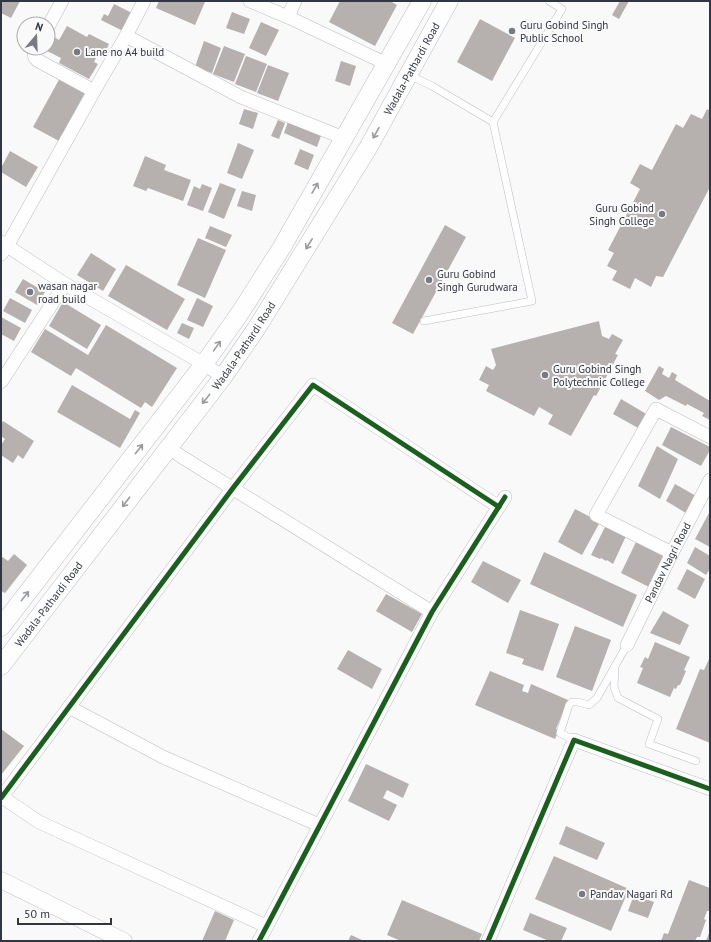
<svg xmlns="http://www.w3.org/2000/svg" width="711" height="942" viewBox="0 0 711 942" font-family="'PT Sans',sans-serif">
	<rect width="100%" height="100%" fill="#f9f9f9"/>
	<g fill="#b6b0af">
		<polygon points="1,1 20,1 11,18 1,13"/>
		<polygon points="159,1 202,1 205,2 195,25 156,8"/>
		<polygon points="340,1 390,1 397,5 375,46 329,22"/>
		<polygon points="620,1 629,1 619,19 612,15"/>
		<polygon points="114,4 132,13 123,31 101,20 104,14 108,16"/>
		<polygon points="232,12 250,19 244,34 226,28"/>
		<polygon points="480,19 515,38 492,81 457,62"/>
		<polygon points="261,22 279,30 266,56 249,48"/>
		<polygon points="67,26 87,37 89,34 109,44 103,57 98,54 94,62 98,64 89,79 59,63 61,58 45,50 46,48 48,48 48,44 52,36 59,40"/>
		<polygon points="204,41 221,48 212,73 195,67"/>
		<polygon points="224,46 245,54 234,82 213,74"/>
		<polygon points="246,56 267,64 256,92 235,84"/>
		<polygon points="341,61 356,66 350,86 335,81"/>
		<polygon points="268,65 289,73 278,101 257,93"/>
		<polygon points="61,76 86,91 59,141 33,127"/>
		<polygon points="244,109 258,113 253,129 239,124"/>
		<polygon points="707,109 710,111 710,187 663,277 656,276 651,287 635,278 630,289 612,280 617,271 607,266 614,253 608,250 640,189 630,183 640,164 652,170 676,124 683,128 691,114 702,119"/>
		<polygon points="289,119 322,133 317,147 284,133"/>
		<polygon points="278,120 285,123 279,139 271,136"/>
		<polygon points="238,143 254,150 242,179 227,173"/>
		<polygon points="300,149 314,155 308,170 294,164"/>
		<polygon points="10,151 38,167 26,187 1,172 1,168"/>
		<polygon points="145,156 166,165 164,170 191,180 183,201 148,188 146,191 133,186"/>
		<polygon points="220,183 236,189 224,219 208,212"/>
		<polygon points="202,184 212,188 203,211 187,205 194,186 200,189"/>
		<polygon points="242,191 256,195 252,211 237,206"/>
		<polygon points="445,225 466,237 413,334 392,323"/>
		<polygon points="210,226 232,235 226,247 205,238"/>
		<polygon points="198,238 226,250 205,298 177,285"/>
		<polygon points="91,253 116,269 103,291 77,275"/>
		<polygon points="126,265 185,299 167,330 108,296"/>
		<polygon points="23,279 45,292 37,305 15,292"/>
		<polygon points="10,298 32,310 25,323 3,311"/>
		<polygon points="197,298 213,306 203,327 187,320"/>
		<polygon points="63,302 101,325 87,349 49,326"/>
		<polygon points="1,317 21,328 14,341 1,334"/>
		<polygon points="599,321 602,336 609,339 612,334 623,340 615,354 618,355 596,396 594,395 571,436 548,424 553,415 539,407 534,416 486,391 489,385 479,380 486,366 493,370 496,365 491,349"/>
		<polygon points="182,323 194,328 189,339 177,333"/>
		<polygon points="106,325 177,368 152,407 145,402 141,408 76,368 71,376 31,352 45,329 88,355"/>
		<polygon points="659,366 664,369 662,374 669,378 672,372 677,375 675,380 710,401 710,420 702,416 704,413 687,404 686,406 666,396 659,400 645,391"/>
		<polygon points="72,385 130,419 135,410 140,413 120,448 57,412"/>
		<polygon points="621,399 648,415 640,429 613,414"/>
		<polygon points="3,421 34,441 23,459 18,455 13,463 1,455 1,445 5,439 1,436 1,424"/>
		<polygon points="671,427 710,447 710,450 701,466 662,445"/>
		<polygon points="657,446 678,459 660,499 638,486"/>
		<polygon points="675,484 696,496 686,513 666,501"/>
		<polygon points="575,509 600,522 582,555 558,542"/>
		<polygon points="710,511 710,547 695,539"/>
		<polygon points="606,525 626,536 613,564 607,560 606,561 601,558 600,559 591,555"/>
		<polygon points="637,540 667,555 651,588 621,573"/>
		<polygon points="695,547 710,556 710,569 706,575 687,563"/>
		<polygon points="544,552 637,595 623,627 530,584"/>
		<polygon points="14,554 27,565 5,593 1,591 1,556 8,561"/>
		<polygon points="483,561 521,580 508,603 471,582"/>
		<polygon points="687,569 705,579 695,599 677,589"/>
		<polygon points="386,594 422,614 412,632 376,611"/>
		<polygon points="520,610 559,624 543,671 522,664 524,659 506,653"/>
		<polygon points="663,611 689,625 680,645 650,633"/>
		<polygon points="575,626 611,640 592,691 556,677"/>
		<polygon points="655,642 690,657 684,670 686,671 680,685 678,685 676,689 674,688 670,697 637,683 643,668 640,667 645,657 648,659"/>
		<polygon points="348,650 382,669 372,689 337,669"/>
		<polygon points="709,659 710,659 710,743 676,729 700,669 704,670"/>
		<polygon points="490,671 524,685 522,691 528,693 531,684 568,700 556,729 559,730 555,739 475,705"/>
		<polygon points="1,729 24,746 1,775"/>
		<polygon points="366,764 409,784 403,798 387,790 383,798 397,805 389,821 348,801"/>
		<polygon points="566,826 605,843 597,860 559,844"/>
		<polygon points="554,856 629,889 611,931 535,899"/>
		<polygon points="689,880 710,888 710,910 709,911 707,911 704,919 706,920 700,937 697,937 695,941 661,941 664,933 668,934"/>
		<polygon points="634,895 654,902 648,918 628,911"/>
		<polygon points="402,900 482,934 479,941 401,941 387,935"/>
		<polygon points="215,911 234,920 225,941 202,941"/>
		<polygon points="530,913 567,928 561,941 549,941 523,930"/>
		<polygon points="710,930 710,941 706,941"/>
		<polygon points="351,935 364,941 348,941"/>
	</g>
	<g fill="none" stroke-linecap="round" stroke-linejoin="round">
		<defs>
			<g id="service">
				<polyline points="409,75 432,86 493,122 532,301 424,321"/>
				<polyline points="493,122 562,9 549,1"/>
				<polyline points="615,666 614,687 618,698 658,719 649,744 696,761"/>
				<polyline points="574,740 560,733 569,705 572,702 578,702 589,705 597,698 627,645"/>
			</g>
			<g id="minor">
				<polyline points="250,1 288,17 387,64"/>
				<polyline points="288,17 295,1"/>
				<polyline points="48,27 62,1"/>
				<polyline points="126,36 241,97 344,138"/>
				<path d="M36,48c-2,5 -3,8 1,12l57,31"/>
				<polyline points="1,242 65,284 204,364 223,377"/>
				<polyline points="1,254 7,246 94,91 126,36 144,1"/>
				<polyline points="1,382 65,284"/>
				<polyline points="168,447 182,457 432,612"/>
				<polyline points="672,553 596,515 656,409 710,437"/>
				<path id="s1" d="M627,645l45,-92 38,-73"/>
				<polyline points="69,707 163,757 319,825"/>
				<polyline points="2,797 39,822 266,926"/>
				<polyline points="1,798 233,488 313,385 499,507"/>
				<polyline points="259,941 432,612 505,497"/>
				<polyline points="488,941 574,740 710,789"/>
			</g>
			<polyline id="tertiary" points="1,880 124,941"/>
			<g id="secondary">
				<polyline points="1,627 204,364 240,313 282,247 422,1"/>
				<path id="s2" d="M1,666l222,-289 33,-48 112,-181 81,-147"/>
			</g>
		</defs>
		<use href="#service" stroke="#babdc2" stroke-width="8"/>
		<use href="#minor" stroke="#babdc2" stroke-width="14"/>
		<use href="#tertiary" stroke="#babdc2" stroke-width="17"/>
		<use href="#secondary" stroke="#babdc2" stroke-width="19"/>
		<use href="#service" stroke="#fefefe" stroke-width="7"/>
		<use href="#minor" stroke="#fefefe" stroke-width="13"/>
		<use href="#tertiary" stroke="#fefefe" stroke-width="16"/>
		<use href="#secondary" stroke="#fefefe" stroke-width="18"/>
		<defs>
			<g id="cycleway">
				<polyline points="1,798 233,488 313,385 499,507"/>
				<polyline points="259,941 432,612 505,497"/>
				<polyline points="488,941 574,740 710,789"/>
			</g>
		</defs>
		<use href="#cycleway" stroke="#f9f9f9" stroke-width="8"/>
		<use href="#cycleway" stroke="#1b5e20" stroke-width="5"/>
	</g>
	<defs><path id="oneway-shaft" d="M-6 0H5M1.5-3L5.5 0L1.5 3" fill="none" stroke-width="1.6" stroke-linecap="round" stroke-linejoin="round"/></defs>
	<g stroke="#989aa0">
		<use href="#oneway-shaft" transform="translate(376 133) rotate(119)"/>
		<use href="#oneway-shaft" transform="translate(315 188) rotate(-60)"/>
		<use href="#oneway-shaft" transform="translate(309 244) rotate(122)"/>
		<use href="#oneway-shaft" transform="translate(217 346) rotate(-55)"/>
		<use href="#oneway-shaft" transform="translate(206 399) rotate(128)"/>
		<use href="#oneway-shaft" transform="translate(139 449) rotate(-52)"/>
		<use href="#oneway-shaft" transform="translate(126 502) rotate(127)"/>
		<use href="#oneway-shaft" transform="translate(25 596) rotate(-52)"/>
	</g>
	<g fill="#777a82" stroke="#f9f9f9" stroke-width="1.5">
		<circle cx="512" cy="31" r="4"/>
		<circle cx="77" cy="52" r="4"/>
		<circle cx="662" cy="214" r="4"/>
		<circle cx="429" cy="280" r="4"/>
		<circle cx="30" cy="292" r="4"/>
		<circle cx="545" cy="375" r="4"/>
		<circle cx="582" cy="894" r="4"/>
	</g>
	<g text-anchor="middle" stroke-width="4" stroke-linejoin="round" paint-order="stroke">
		<g font-size="11" fill="#313642" stroke="#f9f9f9" text-anchor="start">
			<text x="520" y="29">Guru Gobind Singh<tspan x="520" dy="13">Public School</tspan></text>
			<text x="85" y="56">Lane no A4 build</text>
			<text x="654" y="212" text-anchor="end">Guru Gobind<tspan x="654" dy="13">Singh College</tspan></text>
			<text x="437" y="278">Guru Gobind<tspan x="437" dy="13">Singh Gurudwara</tspan></text>
			<text x="38" y="290">wasan nagar<tspan x="38" dy="13">road build</tspan></text>
			<text x="553" y="373">Guru Gobind Singh<tspan x="553" dy="13">Polytechnic College</tspan></text>
			<text x="590" y="898">Pandav Nagari Rd</text>
		</g>
		<g font-size="11" fill="#313642" stroke="#f9f9f9">
			<text dy="4" stroke="none"><textPath href="#s2" startOffset="726">Wadala-Pathardi Road</textPath></text>
			<text dy="4" stroke="none"><textPath href="#s2" startOffset="402">Wadala-Pathardi Road</textPath></text>
			<text dy="4" stroke="none"><textPath href="#s1" startOffset="92">Pandav Nagri Road</textPath></text>
			<text dy="4" stroke="none"><textPath href="#s2" startOffset="78">Wadala-Pathardi Road</textPath></text>
		</g>
	</g>
	<rect width="711" height="942" fill="none" stroke="#313642" stroke-width="4"/>
	<g transform="translate(36 36) rotate(19)"><circle r="19" fill="#f9f9f9" stroke="#a9abb0"/>
	<path d="M0-3L7 15L0 10L-7 15Z" fill="#777a82"/>
	<text y="-6" font-size="11" font-weight="bold" text-anchor="middle" fill="#313642">N</text>
	</g>
	<path d="M18 918v6h93v-6" fill="none" stroke="#313642" stroke-width="2"/>
	<text x="24" y="918" font-size="12" fill="#313642" stroke="#f9f9f9" stroke-width="3" paint-order="stroke">50 m</text>
</svg>
